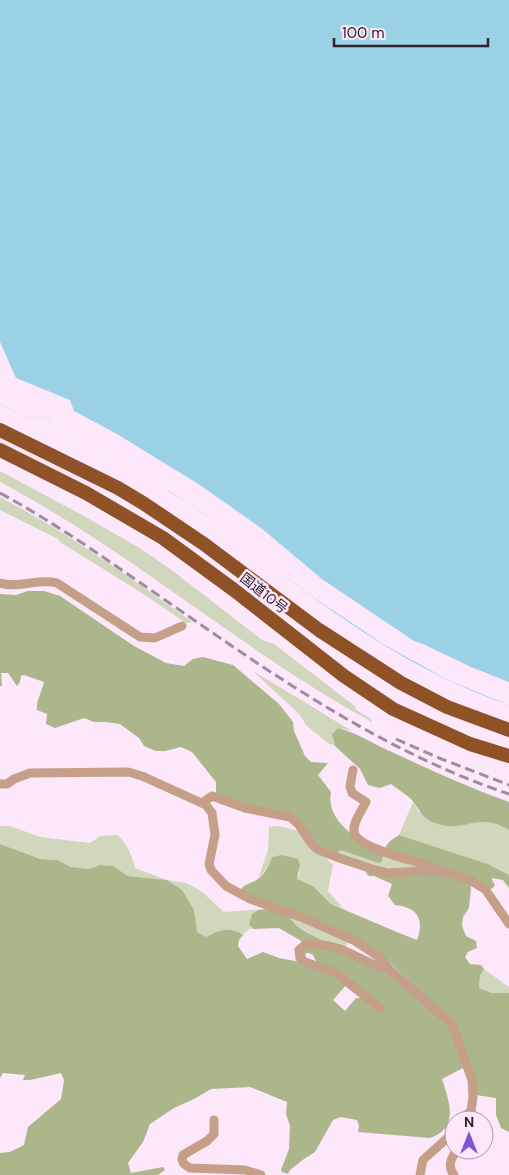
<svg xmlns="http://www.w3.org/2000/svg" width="509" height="1175" viewBox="0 0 509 1175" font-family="'DM Sans','Noto Sans JP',sans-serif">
	<rect width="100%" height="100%" fill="#fde7fa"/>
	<g fill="#d0d7bc">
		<path d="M0,471l82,44 56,32 31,21 93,72 12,4 82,63 -1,2 16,10 1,3c-130,-71 -241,-171 -372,-240z"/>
		<path d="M0,497c67,35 129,80 191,124v2h-5l-41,-28 -85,-53 -2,-3 -58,-29z"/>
		<polygon points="253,671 352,731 338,728 332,734 335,746 326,742 306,725 300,715"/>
		<polygon points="413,802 419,812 459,825 482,821 498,824 509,830 509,875 488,864 399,835"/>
		<path d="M0,826h10l30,11 50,6 11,-7 17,-1c9,10 14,19 17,33l32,12 19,3 15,8 23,21 44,-3 -17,12 -2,4 5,4h-5l-6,6c-14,-9 -23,-5 -37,3l-10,-6 -2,-22 -27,-30 -39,-4 -15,-10 -13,-1 -11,4 -18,-2 -14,-7 -15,-1 -42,-15z"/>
		<polygon points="278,826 299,831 333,865 328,891 343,908 331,904 313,886 297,879 300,873 297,859 282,855 270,864 258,879 268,850 269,827"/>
		<polygon points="341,850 378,863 383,855 430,868 388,870 336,854"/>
		<path d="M289,916l59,26 -3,7c-15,-5 -49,-19 -56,-33z"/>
		<polygon points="484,969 509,987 509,993 492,993 479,988 480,975"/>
	</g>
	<g fill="#abb68a">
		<path d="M28,591h16l16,5 74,50 32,17 18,3 9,-7 10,-2 30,8 46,39 14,18 1,9 11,25 6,6 17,1 -10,12 13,17c-6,31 31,49 52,63l-1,7 -4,1 -37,-13 -5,4 -22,-12 -13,-19 -85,-28v-13l-24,-30 -11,-5 -16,4h-9l-12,-5 -5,-8 -19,-14 -14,-2h-12l-10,-4 -29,10 -9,-4 1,-10 -10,-4c-1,-9 5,-19 7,-28l-20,-7 -3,1 -1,6 -3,4 -9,-13h-7l1,13h-2v-92l16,1z"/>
		<path d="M338,728c20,5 37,17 56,25 38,18 76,35 115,49v28c-30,-19 -46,3 -71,-6 -17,-5 -18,-15 -28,-26 -6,-5 -13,-9 -19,-14l-11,4 -12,-3 -8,-16 -25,-23 -3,-12z"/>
		<path d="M399,835l89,29 21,11v13l-6,-8 -11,-2v2l3,5 -2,3 -3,1c-11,-14 -83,-32 -103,-38l-1,-5 4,-5z"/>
		<path d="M0,844l41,15 16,1 14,7 18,2 11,-4 13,1 15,10 39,4 15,10 12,20 3,22 9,5c14,-7 23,-11 37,-2l-4,5 -1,6 9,13 16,-7 16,6 21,4 26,9 21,13 -14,16 12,11 11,-13h7l17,12 3,-3 -46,-35 -20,-9 -4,-8 -4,-2h-3l-1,5 -4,-1 -1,-3 3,-6 8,-3 23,4 60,27 34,32 19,14 6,12 12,33 -23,12c7,22 18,49 -12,59l-72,-6 1,-6 -2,-6 -16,-3 -8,3 -18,32 -11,7 -14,11 -2,4 -6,-2 -1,-2 8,-21 1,-23 -4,-12 1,-12 -37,-15 -39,2 -17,10 -20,9 -24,16 -7,18 -15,21 3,10 32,-6 2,3 -7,5h-158v-22l10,-1 14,-7 4,-18 33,-28 3,-19 -3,-7 -31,7h-7l2,-5 -22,-2 -3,5z"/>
		<path d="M282,855l16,4 2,6 -3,14 16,7 18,18 68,29 18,7c8,-21 0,-33 -22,-35l-7,-9 4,-12 -18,-8h-5l-3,-3 1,-2 72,2 30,9 2,6 -2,20 -6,9 -1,9 4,10 10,5 1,7 -9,4 -3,5 5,7 11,1 3,4 -4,6 -1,13 13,5h17v139l-8,-4 -5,-13v-17l-20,-3 -20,-71 -4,-6 -22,-18 -52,-48 -138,-62c8,-8 11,-6 18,-11 7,-5 12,-15 14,-22z"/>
		<path d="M268,909l21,7c8,15 29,21 43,29l-29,-3 -24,-14 -25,1 -5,-4 3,-11 6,-4z"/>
	</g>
	<path fill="#9ad1e4" d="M0,0h509v705c-70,-24 -133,-62 -192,-105 -38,-28 -73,-58 -112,-85 -32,-23 -66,-42 -101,-60v-2l-52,-24 -4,-10 -7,-3 -9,3 -31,-14 -1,-3z"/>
	<polygon fill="#fde7fa" points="0,342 16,378 70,400 74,411 117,434 200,485 261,528 322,579 414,641 423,644 471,667 509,682 509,705 450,681 383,644 316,599 204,514 171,492 104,455 104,453 52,429 48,419 41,416 32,419 1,405 0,402"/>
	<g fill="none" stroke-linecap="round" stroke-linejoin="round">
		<g stroke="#c59f88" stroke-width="9">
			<path d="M0,583c18,6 38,-5 57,0l83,54 15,1 27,-12"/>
			<path d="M353,770l-3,16 2,7 14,9c-4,8 -13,20 -12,29 1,18 66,30 80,37"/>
			<polyline points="0,784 7,784 14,779 30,773 128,772 142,776 206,805 212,813 215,835 209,864 211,870 226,886 250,899 301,917 355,941 379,957 389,969 452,1024 472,1080 473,1098 471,1110 463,1120"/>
			<polyline points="202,803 212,796 245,808 290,817 299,825 311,843 317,849 339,858 372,869 388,873 439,870 468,879 485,889 509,924"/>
			<path d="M380,1008l-44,-35 -31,-11 -5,-4 -1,-8 7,-6c10,0 22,1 31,4 19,6 33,18 52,21"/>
			<polyline points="471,1110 474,1120"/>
			<polyline points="214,1120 214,1134 207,1141 183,1155 182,1160 184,1164 190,1168 245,1170 261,1175"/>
			<polyline points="420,1175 423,1160 454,1132"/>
			<path d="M454,1175c-7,-9 -3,-17 3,-25"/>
		</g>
		<g stroke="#8f5226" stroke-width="14">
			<polyline points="0,430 118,488 143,503 204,544 319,630 401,683 447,707 509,730"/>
			<polyline points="0,450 86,493 163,538 234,590 344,676 393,709 470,744 509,756"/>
		</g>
		<g stroke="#9e8e9c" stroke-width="3" stroke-dasharray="10 5" stroke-linecap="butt">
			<path d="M0,493c59,32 113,71 168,109 108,75 216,150 341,192"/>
			<polyline points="396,739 439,758 509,785"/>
		</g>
	</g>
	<g text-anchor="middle" stroke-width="5" stroke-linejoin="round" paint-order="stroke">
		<g font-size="14" fill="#2d232c" stroke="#fde7fa">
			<text transform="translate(264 593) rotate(38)" y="5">国道10号</text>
		</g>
	</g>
	<g transform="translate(469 1135)"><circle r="24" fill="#fde7fa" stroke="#aa99a8"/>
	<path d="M0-4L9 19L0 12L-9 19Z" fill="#7d55ce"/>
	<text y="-8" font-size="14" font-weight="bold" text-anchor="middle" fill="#2d232c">N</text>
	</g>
	<path d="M334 38v8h154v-8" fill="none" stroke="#2d232c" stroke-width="2.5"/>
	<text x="342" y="38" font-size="15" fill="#2d232c" stroke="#fde7fa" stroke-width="4" paint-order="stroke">100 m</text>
</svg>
